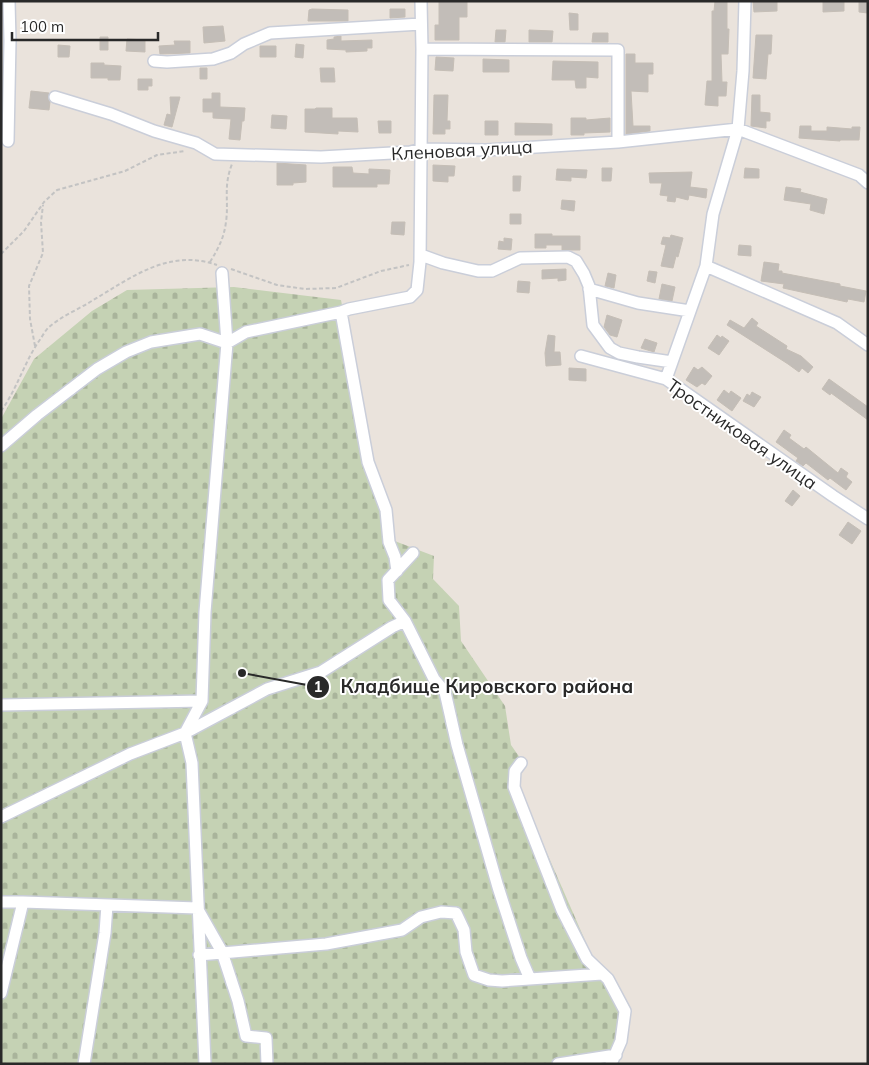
<svg xmlns="http://www.w3.org/2000/svg" width="869" height="1065" viewBox="0 0 869 1065" font-family="Mulish,sans-serif">
	<style>
		.cemetery { fill: url(#cemetery-stones) }
		.building { fill: #c2bdb8; stroke: #c5beb6 }
		.lines { fill: none; stroke-linecap: round; stroke-linejoin: round }
		.minor-casing { stroke: #caced9; stroke-width: 14 }
		.path { stroke: #c3c3c3; stroke-width: 2; stroke-dasharray: 4 2.5; stroke-linecap: butt }
		.minor { stroke: #fff; stroke-width: 11 }
		.labels { text-anchor: middle; dominant-baseline: central; stroke-width: 4; stroke-linejoin: round; paint-order: stroke }
		.street-label { font-size: 18px; fill: #292929; stroke: #fff }
		.leader { fill: none; stroke: #292929; stroke-width: 2 }
		.callout-dot { fill: #292929; stroke: #fff; stroke-width: 2 }
		.mark-label { font-size: 15px; text-anchor: middle; font-weight: bold; fill: #fff }
		.callout-label { font-size: 19px; text-anchor: middle; font-weight: bold; fill: #292929; stroke: #fff; stroke-width: 4; stroke-linejoin: round; paint-order: stroke }
	</style>
	<defs>
		<pattern id="cemetery-stones" width="16" height="16" patternUnits="userSpaceOnUse" patternTransform="scale(1.25)"><rect width="16" height="16" fill="#c5d2b4"/><path d="M2 7V4a2 2 0 0 1 4 0v3zM10 15v-3a2 2 0 0 1 4 0v3z" fill="#a9b49b"/></pattern>
	</defs>
	<rect width="100%" height="100%" fill="#eae3dc"/>
	<path class="cemetery" d="M234,287l107,13 32,164 19,76 42,16 -1,23 26,27 2,35 44,65 6,39 14,20 -5,7 -1,17 72,165 16,18 24,40 -15,52h-615v-645l33,-60 58,-48 35,-21z"/>
	<path class="building" d="M439,1h28v16h-8v23h-24v-15h4z
		M715,1h12v28h2l-1,25h-7l1,28h5l-1,14h-8v10l-13,-1 2,-24h5v-70h2z
		M753,1h24v10l-23,1z
		M823,1h21v10l-21,1z
		M859,1h9v12l-9,-1z
		M312,9l36,1v11h-40l1,-11z
		M390,9h15v8l-15,1z
		M569,13l9,1v16h-8z
		M223,26l2,15 -21,2 -1,-16z
		M496,30h10l-1,12h-10z
		M529,30l24,1 -1,11h-23z
		M593,33h15v9h-16z
		M756,35h16l-1,19h-3l-2,25 -13,-1z
		M341,36v5l31,-1v8h-5v3l-21,1v-2l-19,-1v-9l7,-1v-2z
		M100,37h8v13h-8z
		M127,39l18,1v12l-19,-1z
		M174,41h16v12l-30,1 -1,-8 16,-1z
		M296,44l8,1 -1,13 -8,-1z
		M58,45l12,1 -1,11h-11z
		M260,46h16v11h-16z
		M626,54h9v9h18v11h-5v18l-17,-1 2,35h17v5l-24,3z
		M436,57l18,1 -1,13 -18,-1z
		M483,59l26,1v12h-26z
		M553,61l45,1v16l-12,-1v11h-10l-1,-8h-23z
		M91,63h13v2l17,1 -1,14h-12v-2h-17z
		M200,68h7v11h-7z
		M320,68h14l1,14h-14z
		M138,79h14v7h-4v4h-10z
		M31,91l18,2 -1,5 2,4 -1,8 -20,-2z
		M212,93h8v14l25,1 -1,13h-2l-2,19 -11,-1 2,-20 -18,-1v-6h-10v-13h9z
		M434,95h14l-1,26h3v8h-5v5h-12z
		M752,95h8v17l10,1v8h-4v7l-15,-2z
		M170,97h10l-8,30 -8,-2 3,-11 4,1z
		M316,108h16v10h25l1,14 -20,-1v3l-33,-2v-23h10z
		M272,115l15,1 -1,13 -15,-1z
		M571,118h15v2l24,-2v14l-26,1v2h-13z
		M378,121h13v12h-12z
		M485,121h13v14h-13z
		M515,123l37,1v11h-37z
		M800,126h11v5h16v-4l25,2v-2h8l-1,13h-19v1l-41,-3z
		M277,163l29,2v17l-13,1v2h-16z
		M433,165l22,1 -1,10h-6v6l-15,-1z
		M333,167h19l1,6 16,1v-5l21,1 -1,14h-12v3h-44z
		M602,168h10l-1,13h-9z
		M745,168l14,1v9h-15z
		M557,169l30,1 -1,8 -15,-1v4l-15,-1z
		M692,172l-2,15 17,2 -1,9 -17,-3 -1,5 -12,-3 -1,5 -8,-1 1,-5 -8,-1 2,-12h-12l-1,-10z
		M513,176h8l-1,15h-7z
		M786,187l15,2 -1,3 27,7 -3,15 -14,-4 1,-6 -27,-4z
		M562,200l13,1 -1,10 -13,-2z
		M510,214h11v10h-11z
		M392,222h13l-1,13 -13,-1z
		M535,234h17v2h28v14h-18v-5h-16v3h-11z
		M671,235l12,3 -5,19 -2,-1 -3,12 -12,-2 5,-21 -5,-1 2,-7 7,1z
		M504,238l8,1 -1,11 -13,-1 1,-8 5,1z
		M739,245l12,1v10l-13,-1z
		M764,262l15,2 -1,7h4v2l47,9 11,2v2l26,5 -2,11 -16,-3 -1,3 -64,-14 1,-4 -23,-3z
		M566,269v11l-8,1v-3l-16,1v-9z
		M649,271l8,1 -2,11 -8,-2z
		M608,273l8,2 -2,13 -9,-2z
		M518,281l12,1 -1,11 -12,-1z
		M662,284l13,3 -3,14 -13,-2z
		M607,315l15,5 -5,17 -7,-2 -6,-8z
		M752,318l6,5 -2,3 31,20 -1,3 15,7 12,11 -5,6 -6,-5 -3,4 -11,-8 -61,-39 3,-5 14,8z
		M548,335l7,1 -1,16h6l1,13 -15,1 -1,-13z
		M717,335l4,3 1,-2 7,5 -10,14 -11,-7z
		M645,339l12,4 -3,9 -13,-4z
		M694,367l4,3 4,-3 10,9 -7,9 -3,-2 -5,4 -11,-7z
		M569,368l17,1v12l-17,-1z
		M829,379l39,28v13l-37,-27 -1,2 -8,-6z
		M724,390l5,4 2,-3 10,7 -9,13 -15,-11z
		M752,392l9,5 -7,10 -11,-6 4,-7 3,2z
		M784,430l7,5 -2,3 15,11 2,-2 32,26 3,-5 7,5 -2,4 6,5 -6,8 -16,-12 -2,2 -22,-17 -3,3 -7,-5 2,-3 -22,-16z
		M793,490l7,6 -8,10 -7,-5z
		M848,522l13,9 -9,13 -13,-9z"/>
	<g class="lines">
		<defs>
			<path id="minor" d="M422,49l196,1v92
				M154,61l13,1 46,-3 18,-6 13,-9 26,-11 151,-9
				M55,97l56,17 43,17 42,12 19,11 106,3 89,-5 12,-3 64,1 132,-8 120,-13 121,46 9,8
				M8,141l2,-100 -1,-40
				M421,255l22,8 35,8h14l28,-13 48,-1 8,4 8,13 5,12 4,39 17,23 9,5 19,4 34,5
				M706,266l131,57 31,22
				M589,289l49,14 52,8
				M341,312l27,150 18,48 3,32 6,15 2,14
				M581,356l85,23 167,117 35,23
				M666,379l40,-113 7,-52 25,-85 5,-58 2,-70
				M1,446l36,-31 60,-46 29,-17 25,-10 49,-8 27,9 19,-11 95,-20 8,-3 61,-12 7,-7 3,-28 2,-213 -1,-48
				M405,621l29,58 11,13 12,53 41,142 23,71 9,21
				M1,705l201,-4
				M521,763l-6,8 -1,16 48,123 25,49 21,20 17,32 -4,30 -10,23
				M1,817l129,-63 55,-21 82,-44 54,-17 71,-45 13,-6 -16,-21 -1,-20 25,-27
				M1,902h22
				M199,955l127,-11 76,-14 19,-13 20,-5 15,1 8,17 2,22 8,23 15,5 13,1 100,-7
				M1,993l22,-91 174,6 25,44 16,49 8,35 20,2 1,26
				M84,1064l21,-131 2,-28
				M205,1064l-13,-301 -7,-30 17,-32 3,-89 22,-269 -5,-70
				M558,1064l58,-9"/>
		</defs>
		<use href="#minor" class="minor-casing"/>
		<path class="path" d="M1,254l23,-23 20,-29 13,-12 68,-19 32,-16 28,-4
			M210,262c8,-13 14,-24 16,-40 3,-22 -3,-35 6,-58
			M231,269l46,16 28,4 31,-1 45,-17 28,-6
			M35,346l-5,-27 -1,-33 14,-33 -2,-31 2,-17
			M1,411c16,-22 23,-48 38,-70 3,-4 6,-10 9,-13 12,-11 29,-18 42,-26 41,-24 78,-54 127,-37"/>
		<use href="#minor" class="minor"/>
	</g>
	<g class="labels">
		<g class="street-label">
			<text transform="translate(462 150) rotate(-3)">Кленовая улица</text>
			<text transform="translate(742 434) rotate(35)">Тростниковая улица</text>
		</g>
	</g>
	<path class="leader" d="M242 673L318 687"/>
	<g class="callout-dot">
		<circle cx="242" cy="673" r="5"/>
		<circle cx="318" cy="687" r="12"/>
	</g>
	<g class="mark-label">
		<text x="318" y="692">1</text>
	</g>
	<g class="callout-label">
		<text x="487" y="693">Кладбище Кировского района</text>
	</g>
	<rect width="869" height="1065" fill="none" stroke="#292929" stroke-width="5"/>
	<path d="M12 32v8h146v-8" fill="none" stroke="#292929" stroke-width="2.5"/>
	<text x="20" y="32" font-size="15" fill="#292929" stroke="#ffffff" stroke-width="4" paint-order="stroke">100 m</text>
</svg>
